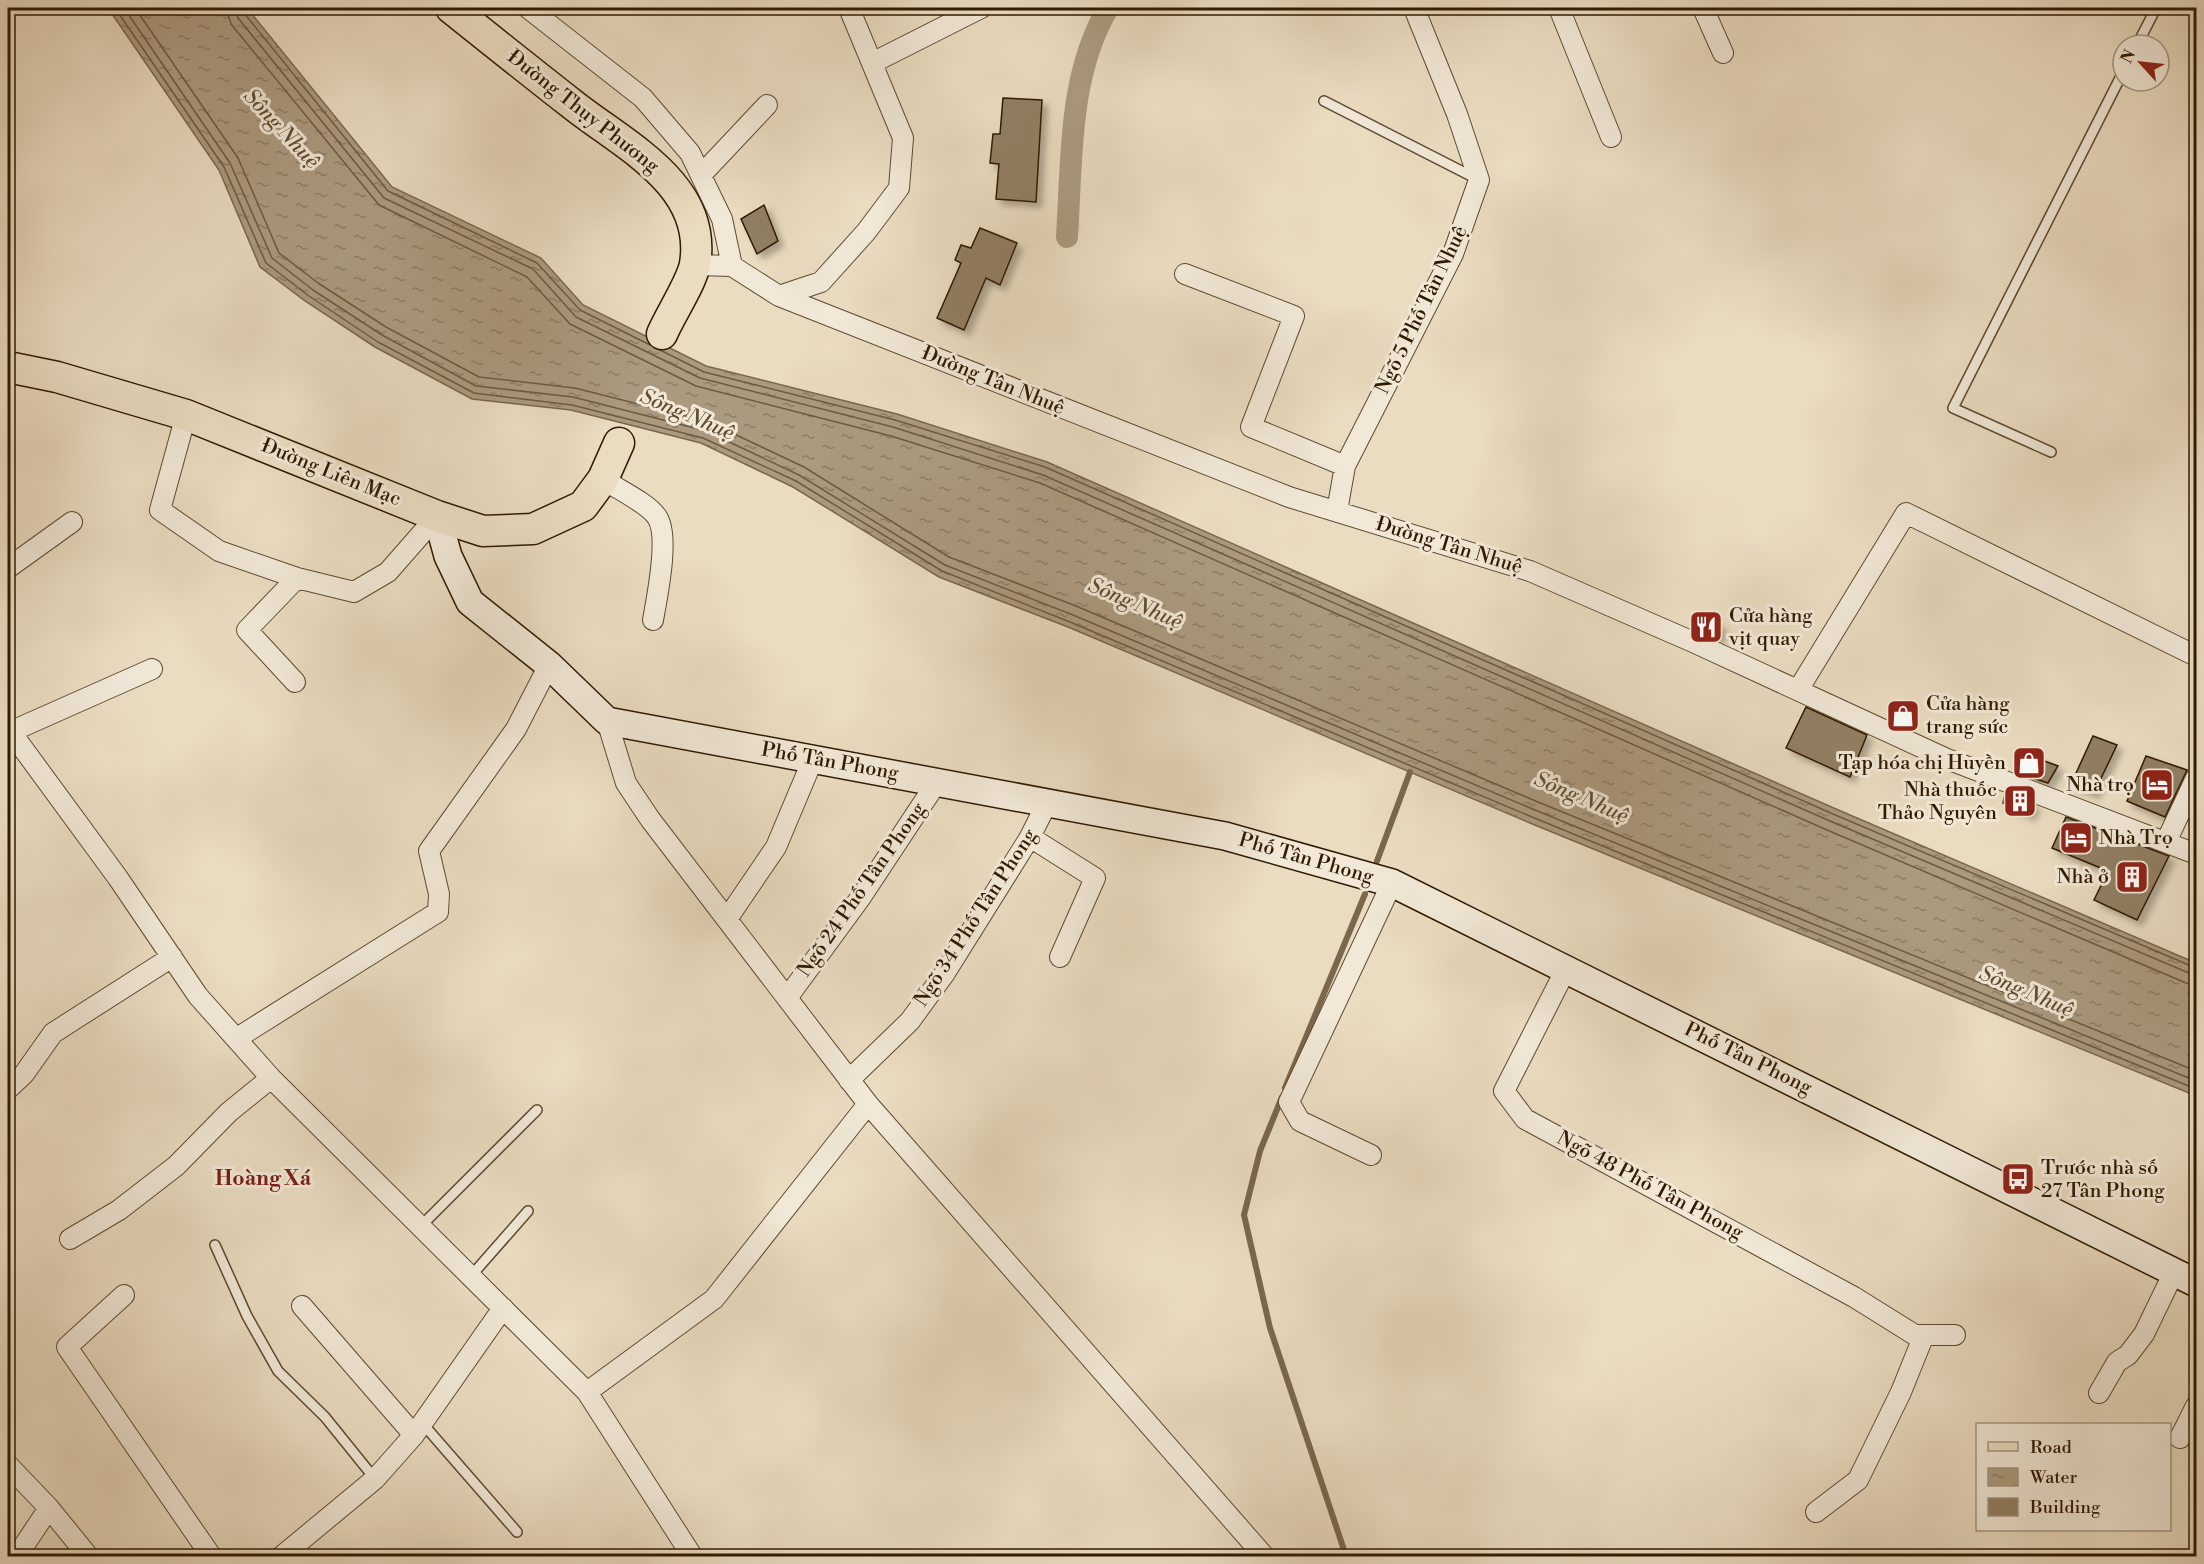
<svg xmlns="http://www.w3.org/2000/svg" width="2204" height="1564" viewBox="0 0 2204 1564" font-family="'Libre Bodoni',serif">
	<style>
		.water { fill: url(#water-ripples); stroke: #7a674c; stroke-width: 1.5 }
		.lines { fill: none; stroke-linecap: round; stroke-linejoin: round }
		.shore { stroke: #6e5a40; stroke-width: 1.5 }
		.stream { stroke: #7a674c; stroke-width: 6 }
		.canal { stroke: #ab9a7f; stroke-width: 22 }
		.building { fill: #917f64; stroke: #301a00; stroke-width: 1.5; filter: url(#shadow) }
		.lane-casing { stroke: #5e4a30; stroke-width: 12 }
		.street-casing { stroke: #5e4a30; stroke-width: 22 }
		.secondary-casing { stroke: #301a00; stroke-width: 30 }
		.primary-casing { stroke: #301a00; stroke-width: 33 }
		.lane { stroke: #f1e8d7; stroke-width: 9 }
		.street { stroke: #f1e8d7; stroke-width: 20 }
		.secondary { stroke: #f1e8d7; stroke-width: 27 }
		.primary { stroke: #eadcc1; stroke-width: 30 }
		.labels { text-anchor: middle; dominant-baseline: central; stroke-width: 6; stroke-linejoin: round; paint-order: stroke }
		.street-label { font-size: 20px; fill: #301a00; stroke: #f1e8d7 }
		.poi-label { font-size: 20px; fill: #301a00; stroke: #f1e8d7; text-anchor: start }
		.water-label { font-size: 21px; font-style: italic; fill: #614d33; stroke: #f1e8d7 }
		.neighbourhood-label { font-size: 21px; font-weight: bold; fill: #7a1f14; stroke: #f1e8d7 }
	</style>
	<defs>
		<pattern id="water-ripples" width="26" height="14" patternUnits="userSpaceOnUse" patternTransform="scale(1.5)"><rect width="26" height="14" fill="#ab9a7f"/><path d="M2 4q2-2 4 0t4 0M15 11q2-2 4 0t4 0" fill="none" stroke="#8c7d66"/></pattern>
		<filter id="shadow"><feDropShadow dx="5.5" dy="5.5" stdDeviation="3" flood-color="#0004"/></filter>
	</defs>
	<rect width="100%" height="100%" fill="#eadcc1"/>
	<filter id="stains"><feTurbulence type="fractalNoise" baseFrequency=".00333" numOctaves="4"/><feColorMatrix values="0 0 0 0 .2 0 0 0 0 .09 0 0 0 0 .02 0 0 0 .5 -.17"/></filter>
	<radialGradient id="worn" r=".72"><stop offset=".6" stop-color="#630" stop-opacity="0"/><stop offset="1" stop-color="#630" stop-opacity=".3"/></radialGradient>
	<path class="water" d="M108,8h139l145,179 149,71 42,47 123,61 191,48 150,48 789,347 360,154v133l-666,-273 -462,-196 -129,-50 -146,-90 -92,-44 -130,-33 -99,-11 -97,-52 -70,-46 -45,-34 -41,-97z"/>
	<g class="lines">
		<path class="shore" d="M115,8l109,159 42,96 43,33 69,46 96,51 98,12 131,33 93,43 146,90 128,51 462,195 664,272
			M124,8l106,155 42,95 41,32 69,45 94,51 97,11 133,34 93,44 146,90 128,50 462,195 661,271
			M135,8l103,150 41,95 39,30 68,44 93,50 96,11 134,34 95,45 145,90 127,49 462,196 658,269
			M226,8l5,16 148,181 148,72 43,47 126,62 195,50 149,47 787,347 359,153 10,2
			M235,8l3,10 146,180 149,71 43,48 124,61 193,49 150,48 787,346 366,155
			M243,8l1,5 144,178 149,72 43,47 70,35
			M660,350l44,22 191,48 150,47 788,347 363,154"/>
		<path class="stream" d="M1377,861l33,-89
			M1285,1088l80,-194
			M1282,1097l-22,54 -16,64 26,113 76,228"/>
		<path class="canal" d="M1067,237c5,-77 1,-161 41,-229"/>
	</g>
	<path class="building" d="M1003,98l39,2 -6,102 -40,-3 3,-35 -9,-1 3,-29h7z
		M764,205l14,36 -21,13 -16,-35z
		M980,228l37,15 -17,42 -14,-7 -22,52 -27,-12 24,-55 -6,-3 6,-15 10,3z
		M1698,614l23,11 -4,15 -26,-12z
		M1806,707l61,28 -17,42 -64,-29z
		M2093,736l24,9 -23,48 -23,-9z
		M2023,753l35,13 -10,17 -34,-11z
		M2146,756l41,14 -22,47 -38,-16z
		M2005,794l29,11 -4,10 -27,-12z
		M2066,817l103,39 -32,64 -43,-20 14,-29 -56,-23z"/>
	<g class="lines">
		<defs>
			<path id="lane" d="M543,19l9,-11
				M2137,45l19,-37
				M1324,101l153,78
				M2051,452l-98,-44 170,-336
				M420,1227l117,-117
				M215,1245l32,71 31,55 47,46 50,62
				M471,1276l57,-65
				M423,1424l94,108"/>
			<path id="street" d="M528,8l115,90 47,55 32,66 10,47
				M1559,8l52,129
				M1703,8l20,45
				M872,63l109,-55
				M702,174l65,-69
				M695,265l37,1 47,30 510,201 241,74 163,71 254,117 249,95
				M1185,274l109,42 -43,111 94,39
				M779,296l42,-14 45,-50 33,-44 4,-50 -54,-130
				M186,415l-26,95 59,41 78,27 57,14 34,-20 49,-56
				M603,479c14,10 45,24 54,38 13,19 0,80 -4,103
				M1337,511l8,-45 108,-212 26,-74 -22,-66 -43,-106
				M8,568l64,-46
				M295,682l-48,-52 50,-52
				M1798,690l108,-177 290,143
				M607,721l19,62 24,36 218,285 396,452
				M8,728l110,150 80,118 73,82 316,314 105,164
				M10,732l142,-63
				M1030,837l65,41 -35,79
				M2166,842l30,-64
				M727,919l49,-72 37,-88
				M1566,969l-62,122 21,28 329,178 61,38h40
				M787,998l74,-101 76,-115
				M237,1038l201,-126 1,-18 -10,-43 87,-122 33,-64
				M849,1080l61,-59 35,-48 85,-136 17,-34
				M8,1089l16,-15 29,-41 119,-76
				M1371,1155l-71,-34 -11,-19 103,-219
				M70,1239l49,-29 57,-44 53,-54 42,-34
				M124,1295l-57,52 144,209
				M302,1306l112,129
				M587,1392l127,-93 154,-195
				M2099,1393l18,-31 11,-7 16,-21 30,-62
				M2180,1438l16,-32
				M8,1465l41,43 -32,48
				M49,1508l39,48
				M1816,1512l42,-32 43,-88 23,-57
				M282,1556l93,-77 39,-44 89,-127"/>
			<path id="secondary" d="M437,516l11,40 22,46 79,63 58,56 618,115 167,47 804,400"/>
			<path id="primary" d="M451,8c40,32 80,64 121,96 51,41 136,80 123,160 -3,18 -25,51 -33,70
				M8,367l49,10 129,38 251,101 46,15 50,-2 50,-23 20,-27 16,-36"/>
		</defs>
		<use href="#lane" class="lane-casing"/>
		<use href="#street" class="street-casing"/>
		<use href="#secondary" class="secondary-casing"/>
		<use href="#primary" class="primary-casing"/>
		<use href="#lane" class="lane"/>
		<use href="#street" class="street"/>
		<use href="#secondary" class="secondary"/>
		<use href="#primary" class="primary"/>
	</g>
	<defs>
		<symbol id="restaurant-square" viewBox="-11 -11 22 22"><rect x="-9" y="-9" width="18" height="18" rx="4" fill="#8f2418" stroke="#f1e8d7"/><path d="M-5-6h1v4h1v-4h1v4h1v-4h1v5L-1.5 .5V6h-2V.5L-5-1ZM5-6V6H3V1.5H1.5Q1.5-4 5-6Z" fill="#fff"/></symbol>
		<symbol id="shop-square" viewBox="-11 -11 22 22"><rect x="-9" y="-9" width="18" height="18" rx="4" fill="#8f2418" stroke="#f1e8d7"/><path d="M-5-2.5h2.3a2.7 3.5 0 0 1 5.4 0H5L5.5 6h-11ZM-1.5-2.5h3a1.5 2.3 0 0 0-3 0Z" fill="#fff"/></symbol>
		<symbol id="hotel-square" viewBox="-11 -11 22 22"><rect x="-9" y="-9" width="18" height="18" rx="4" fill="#8f2418" stroke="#f1e8d7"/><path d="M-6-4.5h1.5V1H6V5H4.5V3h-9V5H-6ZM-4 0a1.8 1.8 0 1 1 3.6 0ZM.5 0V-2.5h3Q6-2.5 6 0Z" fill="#fff"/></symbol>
		<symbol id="building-square" viewBox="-11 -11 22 22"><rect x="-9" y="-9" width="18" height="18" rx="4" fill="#8f2418" stroke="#f1e8d7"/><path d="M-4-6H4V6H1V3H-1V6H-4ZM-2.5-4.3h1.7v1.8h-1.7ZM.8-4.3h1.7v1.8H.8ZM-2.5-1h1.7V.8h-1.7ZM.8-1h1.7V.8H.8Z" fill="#fff"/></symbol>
		<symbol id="bus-square" viewBox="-11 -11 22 22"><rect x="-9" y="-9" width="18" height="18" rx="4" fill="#8f2418" stroke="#f1e8d7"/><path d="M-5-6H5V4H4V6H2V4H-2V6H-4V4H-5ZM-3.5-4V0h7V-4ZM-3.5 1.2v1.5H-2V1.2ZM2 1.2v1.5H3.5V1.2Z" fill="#fff"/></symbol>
	</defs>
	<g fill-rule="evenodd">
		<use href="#restaurant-square" x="1687" y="608" width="38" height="38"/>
		<use href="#shop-square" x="1884" y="697" width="38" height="38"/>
		<use href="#shop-square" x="2010" y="744" width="38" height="38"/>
		<use href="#hotel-square" x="2138" y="766" width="38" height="38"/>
		<use href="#building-square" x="2001" y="782" width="38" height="38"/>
		<use href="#hotel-square" x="2057" y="819" width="38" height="38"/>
		<use href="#building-square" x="2113" y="858" width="38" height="38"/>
		<use href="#bus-square" x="1999" y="1160" width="38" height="38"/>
	</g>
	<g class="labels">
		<g class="street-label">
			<text transform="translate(583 112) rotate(38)">Đường Thụy Phương</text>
			<text transform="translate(1422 310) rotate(-64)">Ngõ 5 Phố Tân Nhuệ</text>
			<text transform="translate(993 381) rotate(22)">Đường Tân Nhuệ</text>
			<text transform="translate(331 473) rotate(22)">Đường Liên Mạc</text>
			<text transform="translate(1449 546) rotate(17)">Đường Tân Nhuệ</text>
			<text transform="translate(830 762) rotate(10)">Phố Tân Phong</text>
			<text transform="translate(1306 859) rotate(16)">Phố Tân Phong</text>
			<text transform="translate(862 890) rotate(-55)">Ngõ 24 Phố Tân Phong</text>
			<text transform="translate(976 918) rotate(-57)">Ngõ 34 Phố Tân Phong</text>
			<text transform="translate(1748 1059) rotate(26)">Phố Tân Phong</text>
			<text transform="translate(1650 1186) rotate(28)">Ngõ 48 Phố Tân Phong</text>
		</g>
		<g class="poi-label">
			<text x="1729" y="616">Cửa hàng<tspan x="1729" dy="23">vịt quay</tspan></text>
			<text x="1926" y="704">Cửa hàng<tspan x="1926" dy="23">trang sức</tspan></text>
			<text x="2006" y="763" text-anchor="end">Tạp hóa chị Huyền</text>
			<text x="2134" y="785" text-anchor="end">Nhà trọ</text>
			<text x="1997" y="790" text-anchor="end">Nhà thuốc<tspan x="1997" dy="23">Thảo Nguyên</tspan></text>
			<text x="2099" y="838">Nhà Trọ</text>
			<text x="2109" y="877" text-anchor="end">Nhà ở</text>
			<text x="2041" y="1168">Trước nhà số<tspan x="2041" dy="23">27 Tân Phong</tspan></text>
		</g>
		<g class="water-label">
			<text transform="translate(281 129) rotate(47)">Sông Nhuệ</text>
			<text transform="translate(687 415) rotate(23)">Sông Nhuệ</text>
			<text transform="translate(1135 604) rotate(23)">Sông Nhuệ</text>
			<text transform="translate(1581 798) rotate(23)">Sông Nhuệ</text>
			<text transform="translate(2026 992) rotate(23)">Sông Nhuệ</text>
		</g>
		<g class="neighbourhood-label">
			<text x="263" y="1179">Hoàng Xá</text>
		</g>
	</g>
	<rect width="2204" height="1564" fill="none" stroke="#eadcc1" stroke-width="30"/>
	<rect x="9" y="9" width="2186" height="1546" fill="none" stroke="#301a00" stroke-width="3"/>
	<rect x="15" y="15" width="2174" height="1534" fill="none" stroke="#301a00" stroke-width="1.5"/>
	<rect x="1976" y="1423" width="195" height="108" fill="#f1e8d7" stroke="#a49681" stroke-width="1.5"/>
	<rect x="1988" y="1442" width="30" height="9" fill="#eadcc1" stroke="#a49681" stroke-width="1.5"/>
	<text x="2030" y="1453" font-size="18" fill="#301a00">Road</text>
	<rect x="1988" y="1468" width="30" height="18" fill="url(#water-ripples)" stroke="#a49681" stroke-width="1.5"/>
	<text x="2030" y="1483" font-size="18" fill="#301a00">Water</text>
	<rect x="1988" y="1498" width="30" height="18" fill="#917f64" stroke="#a49681" stroke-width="1.5"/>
	<text x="2030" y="1513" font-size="18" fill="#301a00">Building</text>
	<g transform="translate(2141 63) rotate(297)"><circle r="28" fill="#f1e8d7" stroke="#a49681" stroke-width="1.5"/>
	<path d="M0-4.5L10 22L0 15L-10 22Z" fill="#8f2418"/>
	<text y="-9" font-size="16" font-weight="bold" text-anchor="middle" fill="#301a00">N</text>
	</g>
	<rect width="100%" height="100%" filter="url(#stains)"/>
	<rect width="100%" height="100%" fill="url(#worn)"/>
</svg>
